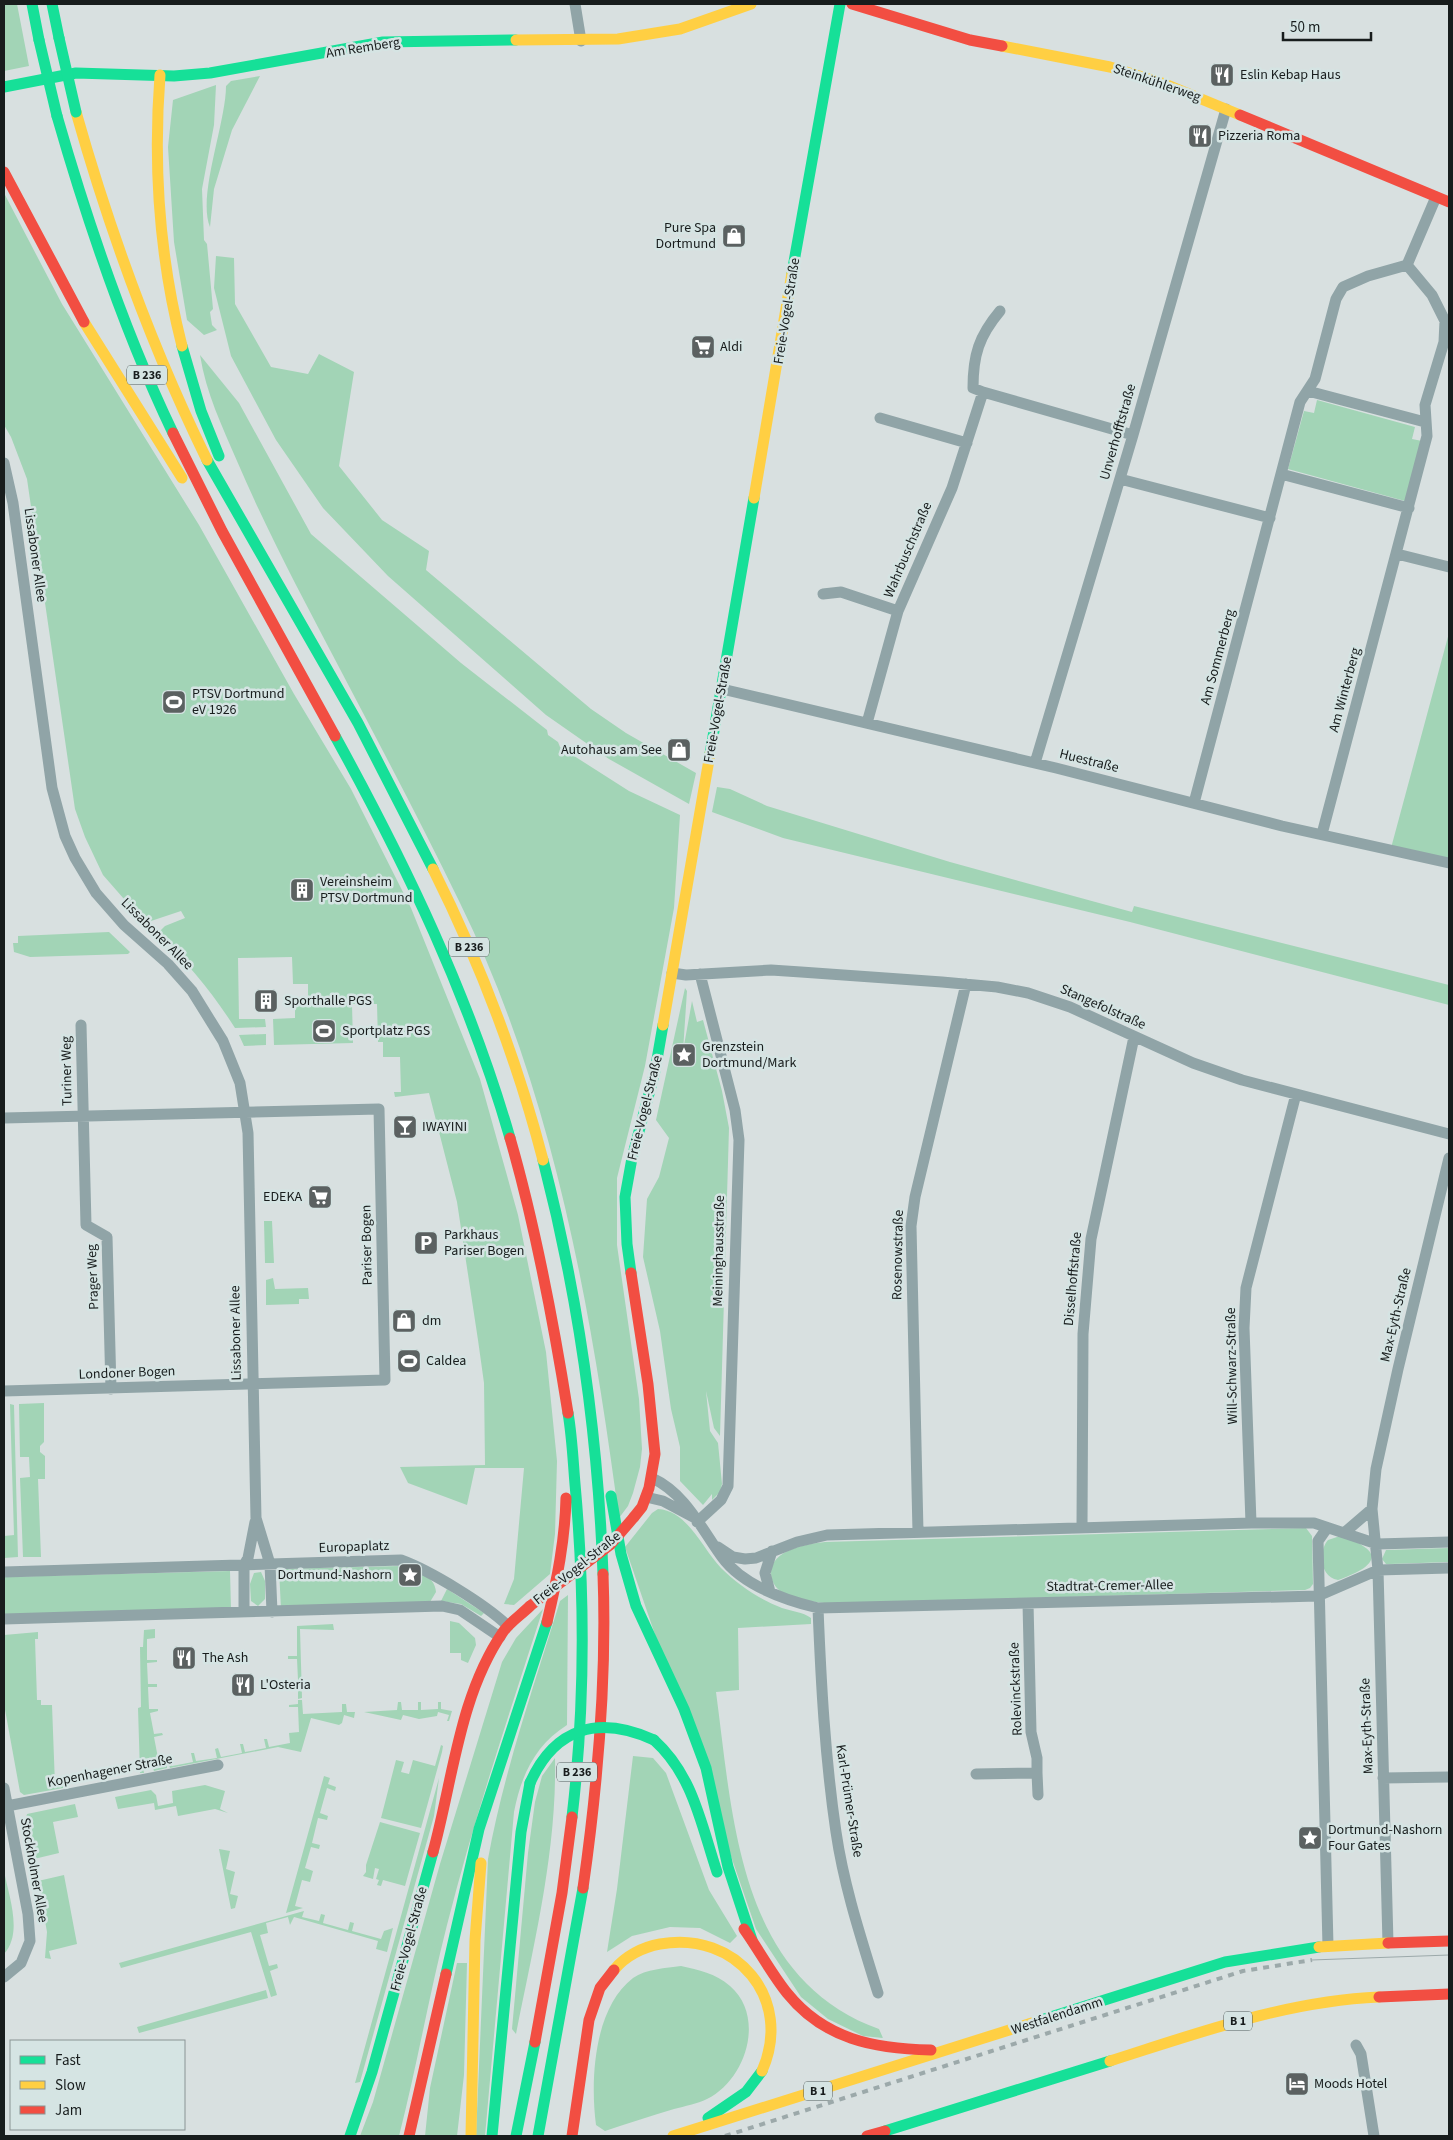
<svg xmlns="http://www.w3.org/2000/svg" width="1453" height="2140" viewBox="0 0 1453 2140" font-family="'Source Sans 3',sans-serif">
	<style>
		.green { fill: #a2d4b6 }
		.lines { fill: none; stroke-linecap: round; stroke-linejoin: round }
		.street { stroke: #90a4a7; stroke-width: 11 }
		.fast { stroke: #16e098; stroke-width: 11 }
		.slow { stroke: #ffcf43; stroke-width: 11 }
		.jam { stroke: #f24e42; stroke-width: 11 }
		.tram { stroke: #9ca9aa; stroke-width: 1 }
		.rail { stroke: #9ca9aa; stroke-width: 4; stroke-dasharray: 6 6; stroke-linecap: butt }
		.fast-bridge { stroke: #16e098; stroke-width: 11 }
		.jam-bridge { stroke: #f24e42; stroke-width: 11 }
		.labels { text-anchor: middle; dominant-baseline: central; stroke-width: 5; stroke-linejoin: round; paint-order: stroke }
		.shield { fill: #d5e4e3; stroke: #515958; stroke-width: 1 }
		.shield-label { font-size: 12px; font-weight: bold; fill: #181d1d }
		.street-label { font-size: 14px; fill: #181d1d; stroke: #d5e4e3 }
		.poi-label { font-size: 14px; fill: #181d1d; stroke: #d5e4e3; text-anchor: start }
	</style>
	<rect width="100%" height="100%" fill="#d8e0e0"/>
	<path class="green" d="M4,4h13l12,62 -25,5z
		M260,76l-28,54 -18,59 -4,38c-13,-31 16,-104 16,-141l5,-5z
		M216,85l-2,40 -12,64 2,51 3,4 6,65 -3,3 2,13 5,5 -13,5 -17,-15 -13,-78 -6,-95 5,-47z
		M4,193l58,111 137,221 95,169 57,95 60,119 69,171 38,136 28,137 11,109 -2,73 -5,40 -36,31 -10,-1 10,-25 10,-111h-49l-8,37 -59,-22 -8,-16 85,-2 -1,-82 -6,-43 -21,-138 -28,-109 -34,4 -1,-5h7l-1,-35h-17v-15h-5l-1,-38h-25l1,39 -79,2 -1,-26 22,-1v-12l13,-1v-21h-15l-1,-27 -54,1 1,61h26l1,8 -31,1c-23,-36 -47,-65 -78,-94l8,-8 20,-8 -4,-7 -36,12 -42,-48 -18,-38 -10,-28 -48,-330 -16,-42 -7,-12z
		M216,256l18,2 1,46 36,63 37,7 11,-20 35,18 -15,94 43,54 47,31 -3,19 165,139 35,24 70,40 -7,31 -80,-45 -63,-44 -158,-139 -65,-68 -47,-68 -45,-84 -17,-68z
		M200,355l39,48 72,131 150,129 86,67 1,5 10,7 2,5 69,44 51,24 -6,93 -29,158 -28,112v67l22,154 3,50 -2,18 -7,26 -5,13 -9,12c-28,-210 -65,-423 -159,-615 -52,-107 -109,-212 -164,-318 -21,-41 -41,-82 -59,-124 -15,-35 -31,-68 -37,-106z
		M1317,400l98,27 -3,12 10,2 -17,60 -117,-32 16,-58 10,2z
		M1449,633v229l-58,-14z
		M717,787l13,2 37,17 183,56 182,50 2,-6 315,79v20l-319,-83 -347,-84 -71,-26z
		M109,932l21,20 -2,2 -98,3 -16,-5 -1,-9h5v-7z
		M685,988l2,3 -4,60 9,-50 5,21 6,-2 19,71 7,37 -9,308 -6,-8 -8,-37 4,40 8,12 4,41 -2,8 -8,8v-6l-9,11 -23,-24v-34l-9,-38 -11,-78 -17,-74 4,-58 12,-22 10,-39 -13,-18z
		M266,1034v11l-22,1 -5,-11z
		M264,1221h8l2,42h-9z
		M273,1278l2,11 33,-1 1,11h-10v5l-33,1v-25z
		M44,1403v39l-4,4v6l5,4v23h-7l3,78h-18l-3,-79 10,-1 -1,-20h-9l-1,-53z
		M10,1404l4,1 4,152 -14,1v-22l10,-1z
		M658,1509c30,2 44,39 63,59 17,17 38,31 61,40 9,3 21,4 29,10v6l-73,4 1,62 -23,2c17,126 22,286 163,337l4,9 -20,-2 -35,-17 -27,-22 -45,-68 -131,-382 27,-34z
		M1306,1528l6,8 1,48 -3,4 -5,2 -473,14c-15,-2 -39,-4 -52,-13 -5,-4 -9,-11 -9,-17 -1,-24 35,-30 54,-32z
		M1340,1536c8,3 17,5 23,10 26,16 -14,30 -25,34 -18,-3 -20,-28 -10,-40z
		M1449,1548v14l-59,2h-4l-4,-5 4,-9z
		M400,1566c14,5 35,8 36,26l-6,10 -149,7 -2,-40z
		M230,1571l1,39 -227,6v-39z
		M261,1572l4,9v18l-7,7 -7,-5 -1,-17 4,-11z
		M447,1589l37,24 -3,3 -20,-12 -20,-3z
		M568,1595l-1,130c-32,20 -46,51 -53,87l-29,324h-9l12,-277c16,-88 46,-173 72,-258z
		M543,1609c-34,105 -69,210 -96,316 -18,70 -30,141 -48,211h-39l13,-34 67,-238 62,-202 14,-24z
		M450,1621l9,2 16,15 1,7 -8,18 -7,-3v-7h-11z
		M333,1624l1,6 -34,-1 2,69 -4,1v-17l-9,1 -1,-2 10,-1 -1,-21h-9v-3h9v-30z
		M155,1629v9l-8,1v21h10v2l-10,1 1,21h9v3h-9l1,22h9v2l-8,2 4,21 8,-1 1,2 -9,2 4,21 9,-1v11l-13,3 -2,-5 -9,2 1,5h-4l-2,-65 3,-1 -1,-60h3l1,-17z
		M38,1632v7h-3l2,61h4v5h11l3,80 8,-1v4l-39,7 -4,-3 -16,-88v-69z
		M298,1700h4l1,14 39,-2v-8h4l1,8h8l-1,6 -10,-3 -2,8 -3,2 -28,-7 -10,34 -23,-5 -108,21 -2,-6 3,-1 1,5 21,-4 -2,-9h3l2,8 21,-3 -2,-9 3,-1 3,9 21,-4 -2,-9h3l2,8 21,-4 -2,-9h3l2,8 21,-4 -1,-10 10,-1 -1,-25h-9v-2l9,-1z
		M398,1702h3l1,8h16v-8h3v8l17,-1v-7h3v7l11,2 -3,10h-2l2,-6 -11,-3 -1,4 -18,3 -16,-4 -2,5 -37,-8 33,-2z
		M441,1745l2,1 -1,6 -21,76 -40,-10 15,-58 8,2 -3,10 8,2 4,-14 22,6z
		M633,1756l20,2 13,15 43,117 28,46 -7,7 -30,-15 -30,-1 -38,9 -25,16 10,-63z
		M555,1758c2,93 -21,185 -39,276l-4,-5 16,-176 7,-51 7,-26z
		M324,1776l6,2 -2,6 8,3 -1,4 -8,-3 -7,25 8,3 -1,4 -9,-2 -6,25 8,2 -1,4 -8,-2 -6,21 8,3 -3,11 -8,-2 -7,26 8,2 -17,5z
		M439,1778l-5,38 -74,266 -5,1z
		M205,1785l20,6 -5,18 8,4 -13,-4 -37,7 -2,-10 -21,4 -1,-7 -36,6 -3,-12 36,-7 5,5 2,11 15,-3 -1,-12z
		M75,1804l3,13 -25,5 6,31 -25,6 -8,-40 1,-5z
		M380,1822l40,11 -15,53 -22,-6 -2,6 -4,-1 2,-5 -3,-1 3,-10 -4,-1 -2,11 -10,-3 3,-4v-7z
		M219,1849l11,2 -4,18 9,3 -5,22 8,2 -3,12 -4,1z
		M4,1871c5,26 19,62 0,83z
		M64,1875l13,69 -28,7 2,8 -6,-1 2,-26 -9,-51z
		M304,1911l-2,6 17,4 2,-7 4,1 -2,8 25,7 2,-8 4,1 -2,8 29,8 3,-8 9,-3 -6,24 -11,-3 2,-8 -84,-24 -4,8 -2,-8 -22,6 2,10 -8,2 9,31 8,-2 1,4 -8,3 7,24 -6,2 -20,-65 -130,36 -2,-5z
		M457,1963h10l-3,112 -7,61h-32l5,-48z
		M681,1966c18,4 34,7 49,20 36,31 16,94 -23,113 -10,5 -22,7 -33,10 -23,7 -46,14 -69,22l-9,-6c-6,-46 -2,-117 37,-147 13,-9 33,-10 48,-12z
		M266,1990l2,8 -129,35 -2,-6z"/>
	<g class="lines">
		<path class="street" d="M575,4l6,37
			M1308,391l117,31
			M983,392l150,43
			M880,418l87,25
			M4,463l9,40 39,285 13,48 10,22 21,35 28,32 44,39 24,27 31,50 17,42 8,50 8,385 14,46 2,48
			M1281,474l128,34
			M1120,479l150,39
			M1397,554l52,13
			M823,594l18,-2 57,19
			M722,689l334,79 226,58 167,37
			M867,723l31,-112 54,-123 31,-96 -10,-4c0,-33 6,-52 27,-77
			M1035,763l98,-328 93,-326
			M1194,803l106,-401 15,-23 21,-80 7,-12 25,-11 39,-11
			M1322,834l105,-398 -2,-31 19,-63 1,-21 -13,-26 -25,-30 29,-68
			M672,973l14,2 85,-5 30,2 141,10 55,5 31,6 42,14 123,56 49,17 207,54
			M81,1025l5,200 21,12 4,152
			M4,1118l375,-9 6,271 -381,11
			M652,1478c33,15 49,50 70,79 21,29 63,43 96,51l500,-12 60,-26 71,-2
			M646,1497l17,4 30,16
			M697,1522l24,-22 7,-14 11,-346 -4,-30 -35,-136
			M1251,1523l-7,-195 2,-40 50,-194
			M1082,1527l1,-193 8,-95 43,-202
			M1327,1528l-9,13 10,405
			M918,1532l-7,-306 4,-29 51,-213
			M1344,1533l28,-24
			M718,1547l15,10 12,2 11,-1 41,-16 30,-7 424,-12h63l63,21 72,-2
			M4,1572l397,-12c30,11 84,44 107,66
			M770,1592l-5,-19 7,-22
			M818,1608c3,75 7,149 18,224 8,55 26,109 42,161
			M244,1612v-47l4,-7 7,-36
			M4,1619l438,-13 18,4 40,27
			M1037,1773l1,22
			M976,1774l61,-1v-15l-6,-26 -3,-129
			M1383,1778l66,-1
			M4,1788l24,126 2,27 -9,22 -17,14
			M7,1806l211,-41
			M1388,1943l-10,-373 -6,-61 4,-40 22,-100 51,-211
			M1356,2045l5,9 13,82"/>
		<path class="fast" d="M32,4l7,36
			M52,4l7,34
			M4,87l72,-14 98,3 36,-3 173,-31 133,-2
			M57,116c31,108 67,215 116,317
			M792,273l48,-269
			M182,346l19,65 18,45
			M207,460l151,263 75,146
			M335,736c71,129 134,260 175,402
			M710,754l44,-256
			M543,1160c35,135 55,274 60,414
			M631,1273l-4,-29 -2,-47 7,-39 23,-87 8,-46
			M568,1413c4,23 5,47 7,71 10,110 10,223 -3,333
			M611,1496l10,58 15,52 48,103 22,59 22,99 24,73
			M654,1740c39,35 47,84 63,132
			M446,1974l33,-145 68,-207
			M1038,2021l187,-59 94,-15
			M708,2118l38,-26 16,-21
			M885,2131l225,-70
			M350,2136l22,-64 61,-220
			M492,2136l29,-304 9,-49
			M516,2136l19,-94
			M538,2136l45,-248"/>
		<path class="slow" d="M516,40l102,-1 62,-10 71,-25
			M1002,46l108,21 55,17 75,31
			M160,75c-7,92 -1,181 22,271
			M76,112c34,120 76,236 131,348
			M84,322l98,156
			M754,498l38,-225
			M433,869c46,92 84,191 110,291
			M663,1025l47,-271
			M1319,1947l69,-4
			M614,1970c11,-14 29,-23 46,-26 76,-14 134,55 102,127
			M1110,2061c88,-28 176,-60 269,-64
			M471,2136l4,-196 6,-77
			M673,2136l365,-115"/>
		<path class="jam" d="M852,4l118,36 32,6
			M1240,115l209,87
			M4,172l80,150
			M173,433l49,98 113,205
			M510,1138c26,90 43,181 58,275
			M631,1273l17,111 7,70 -6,34 -7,19 -8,10
			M547,1622c10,-42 18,-82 19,-124
			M433,1852c20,-72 26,-156 70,-220 7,-10 18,-17 27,-26
			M583,1888c15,-105 24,-208 20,-314
			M744,1929c15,21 27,44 43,64 37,46 87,56 144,57
			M1388,1943l61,-2
			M1379,1997l70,-3
			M535,2042l27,-149 10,-76
			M409,2136l37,-162
			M572,2136l17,-116 11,-32 14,-18
			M867,2136l18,-5"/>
		<path class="tram" d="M1312,1960l137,-5"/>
		<path class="rail" d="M725,2136l518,-165 69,-11"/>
		<path class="fast-bridge" d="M59,38l17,74
			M39,40l18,76
			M530,1783c25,-56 69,-68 124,-43"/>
		<path class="jam-bridge" d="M530,1606l80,-61 24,-28"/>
	</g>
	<defs>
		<symbol id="restaurant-square" viewBox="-11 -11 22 22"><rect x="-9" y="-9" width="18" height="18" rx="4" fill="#5b6161" stroke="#d5e4e3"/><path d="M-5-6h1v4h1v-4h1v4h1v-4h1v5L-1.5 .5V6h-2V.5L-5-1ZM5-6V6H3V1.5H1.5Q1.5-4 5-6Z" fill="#fff"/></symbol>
		<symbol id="shop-square" viewBox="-11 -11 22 22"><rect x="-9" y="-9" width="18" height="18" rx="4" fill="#5b6161" stroke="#d5e4e3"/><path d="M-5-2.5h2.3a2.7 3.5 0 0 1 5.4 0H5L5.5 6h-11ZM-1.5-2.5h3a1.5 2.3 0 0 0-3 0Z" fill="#fff"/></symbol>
		<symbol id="supermarket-square" viewBox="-11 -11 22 22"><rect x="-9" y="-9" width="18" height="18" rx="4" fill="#5b6161" stroke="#d5e4e3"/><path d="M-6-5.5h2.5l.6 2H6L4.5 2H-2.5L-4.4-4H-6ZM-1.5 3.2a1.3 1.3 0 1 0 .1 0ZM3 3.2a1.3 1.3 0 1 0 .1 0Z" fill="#fff"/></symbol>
		<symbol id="stadium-square" viewBox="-11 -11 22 22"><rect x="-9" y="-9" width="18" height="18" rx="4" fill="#5b6161" stroke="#d5e4e3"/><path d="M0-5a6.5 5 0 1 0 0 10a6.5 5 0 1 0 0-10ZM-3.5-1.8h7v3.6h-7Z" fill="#fff"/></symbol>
		<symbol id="building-square" viewBox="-11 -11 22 22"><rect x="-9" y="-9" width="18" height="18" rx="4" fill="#5b6161" stroke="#d5e4e3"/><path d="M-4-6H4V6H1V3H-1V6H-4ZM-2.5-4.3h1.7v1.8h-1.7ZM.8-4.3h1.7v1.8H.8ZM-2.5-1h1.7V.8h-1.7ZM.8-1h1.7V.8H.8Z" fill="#fff"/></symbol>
		<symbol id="sight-square" viewBox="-11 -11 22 22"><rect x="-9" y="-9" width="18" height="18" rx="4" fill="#5b6161" stroke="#d5e4e3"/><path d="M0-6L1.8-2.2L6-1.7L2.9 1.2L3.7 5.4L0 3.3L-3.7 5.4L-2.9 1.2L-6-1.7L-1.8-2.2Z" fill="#fff"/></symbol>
		<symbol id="bar-square" viewBox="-11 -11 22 22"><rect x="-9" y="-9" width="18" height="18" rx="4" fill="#5b6161" stroke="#d5e4e3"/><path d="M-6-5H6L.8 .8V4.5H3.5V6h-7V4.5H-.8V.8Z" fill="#fff"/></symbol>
		<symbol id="parking-square" viewBox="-11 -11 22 22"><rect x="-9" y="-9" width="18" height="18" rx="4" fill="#5b6161" stroke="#d5e4e3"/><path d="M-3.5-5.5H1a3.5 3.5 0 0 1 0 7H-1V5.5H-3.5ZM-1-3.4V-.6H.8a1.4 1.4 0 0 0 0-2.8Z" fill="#fff"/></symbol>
		<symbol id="hotel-square" viewBox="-11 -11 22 22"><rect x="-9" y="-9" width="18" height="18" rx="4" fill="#5b6161" stroke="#d5e4e3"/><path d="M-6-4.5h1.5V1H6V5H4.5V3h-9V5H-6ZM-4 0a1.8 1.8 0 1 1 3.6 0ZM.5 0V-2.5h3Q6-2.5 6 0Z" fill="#fff"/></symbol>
	</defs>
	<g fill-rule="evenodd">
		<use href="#restaurant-square" x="1208" y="61" width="28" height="28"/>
		<use href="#restaurant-square" x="1186" y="122" width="28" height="28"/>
		<use href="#shop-square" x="720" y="222" width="28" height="28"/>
		<use href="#supermarket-square" x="689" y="333" width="28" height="28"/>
		<use href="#stadium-square" x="160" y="688" width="28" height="28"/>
		<use href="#shop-square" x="665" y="736" width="28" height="28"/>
		<use href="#building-square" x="288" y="876" width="28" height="28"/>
		<use href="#building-square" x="252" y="987" width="28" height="28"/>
		<use href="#stadium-square" x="310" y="1017" width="28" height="28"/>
		<use href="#sight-square" x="670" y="1041" width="28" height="28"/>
		<use href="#bar-square" x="391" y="1113" width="28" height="28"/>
		<use href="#supermarket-square" x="306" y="1183" width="28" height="28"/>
		<use href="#parking-square" x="412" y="1229" width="28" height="28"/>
		<use href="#shop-square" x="390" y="1307" width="28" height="28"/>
		<use href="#stadium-square" x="395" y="1347" width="28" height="28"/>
		<use href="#sight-square" x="396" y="1561" width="28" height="28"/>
		<use href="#restaurant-square" x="170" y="1644" width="28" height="28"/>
		<use href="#restaurant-square" x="229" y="1671" width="28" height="28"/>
		<use href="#sight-square" x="1296" y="1824" width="28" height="28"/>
		<use href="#hotel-square" x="1283" y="2070" width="28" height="28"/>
	</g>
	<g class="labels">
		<g class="shield">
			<rect x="127" y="365.5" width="40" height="19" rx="4"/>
			<rect x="449" y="937.5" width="40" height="19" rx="4"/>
			<rect x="557" y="1762.5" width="40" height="19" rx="4"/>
			<rect x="1224" y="2011.5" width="28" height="19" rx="4"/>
			<rect x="804" y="2081.5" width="28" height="19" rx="4"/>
		</g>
		<g class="shield-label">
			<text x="147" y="375">B 236</text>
			<text x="469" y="947">B 236</text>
			<text x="577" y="1772">B 236</text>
			<text x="1238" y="2021">B 1</text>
			<text x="818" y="2091">B 1</text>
		</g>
		<g class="street-label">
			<text transform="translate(363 48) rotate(-9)">Am Remberg</text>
			<text transform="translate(1157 83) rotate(19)">Steinkühlerweg</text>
			<text transform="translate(787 311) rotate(-81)">Freie-Vogel-Straße</text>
			<text transform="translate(1118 432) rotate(-74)">Unverhofftstraße</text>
			<text transform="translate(908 550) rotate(-67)">Wahrbuschstraße</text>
			<text transform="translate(35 555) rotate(82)">Lissaboner Allee</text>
			<text transform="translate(1218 657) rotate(-75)">Am Sommerberg</text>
			<text transform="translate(1345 690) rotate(-75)">Am Winterberg</text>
			<text transform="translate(718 710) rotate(-80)">Freie-Vogel-Straße</text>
			<text transform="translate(1089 761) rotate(14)">Huestraße</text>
			<text transform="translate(157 934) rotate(45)">Lissaboner Allee</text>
			<text transform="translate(1103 1007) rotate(24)">Stangefolstraße</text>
			<text transform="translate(67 1071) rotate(-91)">Turiner Weg</text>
			<text transform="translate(645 1108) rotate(-76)">Freie-Vogel-Straße</text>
			<text transform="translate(367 1245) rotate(-91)">Pariser Bogen</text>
			<text transform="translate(719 1251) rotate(-89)">Meininghausstraße</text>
			<text transform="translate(898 1255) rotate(-89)">Rosenowstraße</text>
			<text transform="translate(93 1277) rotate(-92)">Prager Weg</text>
			<text transform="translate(1073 1279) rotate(-85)">Disselhoffstraße</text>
			<text transform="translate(1396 1315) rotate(-77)">Max-Eyth-Straße</text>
			<text transform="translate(236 1333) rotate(-91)">Lissaboner Allee</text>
			<text transform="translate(1232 1366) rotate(-91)">Will-Schwarz-Straße</text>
			<text transform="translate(127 1373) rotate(-2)">Londoner Bogen</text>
			<text transform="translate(354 1547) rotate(-2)">Europaplatz</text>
			<text transform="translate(577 1568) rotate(-39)">Freie-Vogel-Straße</text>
			<text transform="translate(1110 1586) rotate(-1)">Stadtrat-Cremer-Allee</text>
			<text transform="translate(1016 1689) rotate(-92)">Rolevinckstraße</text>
			<text transform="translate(1367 1726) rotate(-92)">Max-Eyth-Straße</text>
			<text transform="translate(110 1771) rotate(-11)">Kopenhagener Straße</text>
			<text transform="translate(849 1801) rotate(81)">Karl-Prümer-Straße</text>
			<text transform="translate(34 1870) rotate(80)">Stockholmer Allee</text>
			<text transform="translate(409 1939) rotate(-75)">Freie-Vogel-Straße</text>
			<text transform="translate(1057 2016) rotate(-18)">Westfalendamm</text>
		</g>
		<g class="poi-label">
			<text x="1240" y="75">Eslin Kebap Haus</text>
			<text x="1218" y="136">Pizzeria Roma</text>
			<text x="716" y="228" text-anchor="end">Pure Spa<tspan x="716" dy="16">Dortmund</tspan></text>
			<text x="720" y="347">Aldi</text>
			<text x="192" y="694">PTSV Dortmund<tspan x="192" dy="16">eV 1926</tspan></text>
			<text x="662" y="750" text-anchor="end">Autohaus am See</text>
			<text x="320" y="882">Vereinsheim<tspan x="320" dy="16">PTSV Dortmund</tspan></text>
			<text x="284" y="1001">Sporthalle PGS</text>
			<text x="342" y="1031">Sportplatz PGS</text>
			<text x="702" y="1047">Grenzstein<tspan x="702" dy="16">Dortmund/Mark</tspan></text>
			<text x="422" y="1127">IWAYINI</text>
			<text x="302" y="1197" text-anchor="end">EDEKA</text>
			<text x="444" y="1235">Parkhaus<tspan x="444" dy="16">Pariser Bogen</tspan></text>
			<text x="422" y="1321">dm</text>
			<text x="426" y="1361">Caldea</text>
			<text x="392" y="1575" text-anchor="end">Dortmund-Nashorn</text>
			<text x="202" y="1658">The Ash</text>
			<text x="260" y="1685">L'Osteria</text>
			<text x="1328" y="1830">Dortmund-Nashorn<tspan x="1328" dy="16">Four Gates</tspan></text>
			<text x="1314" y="2084">Moods Hotel</text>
		</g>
	</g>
	<rect width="1453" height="2140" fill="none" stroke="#181d1d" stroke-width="10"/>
	<rect x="10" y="2040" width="175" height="90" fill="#d5e4e3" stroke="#899494"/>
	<rect x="20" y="2056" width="25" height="8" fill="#16e098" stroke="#899494"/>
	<text x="55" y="2065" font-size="15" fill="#181d1d">Fast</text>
	<rect x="20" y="2081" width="25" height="8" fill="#ffcf43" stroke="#899494"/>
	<text x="55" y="2090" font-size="15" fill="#181d1d">Slow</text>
	<rect x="20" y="2106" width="25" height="8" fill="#f24e42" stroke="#899494"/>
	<text x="55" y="2115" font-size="15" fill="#181d1d">Jam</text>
	<path d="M1283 32v8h88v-8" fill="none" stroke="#181d1d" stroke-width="2.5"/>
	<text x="1290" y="32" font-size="15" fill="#181d1d" stroke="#d5e4e3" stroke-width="4" paint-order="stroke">50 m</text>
</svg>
